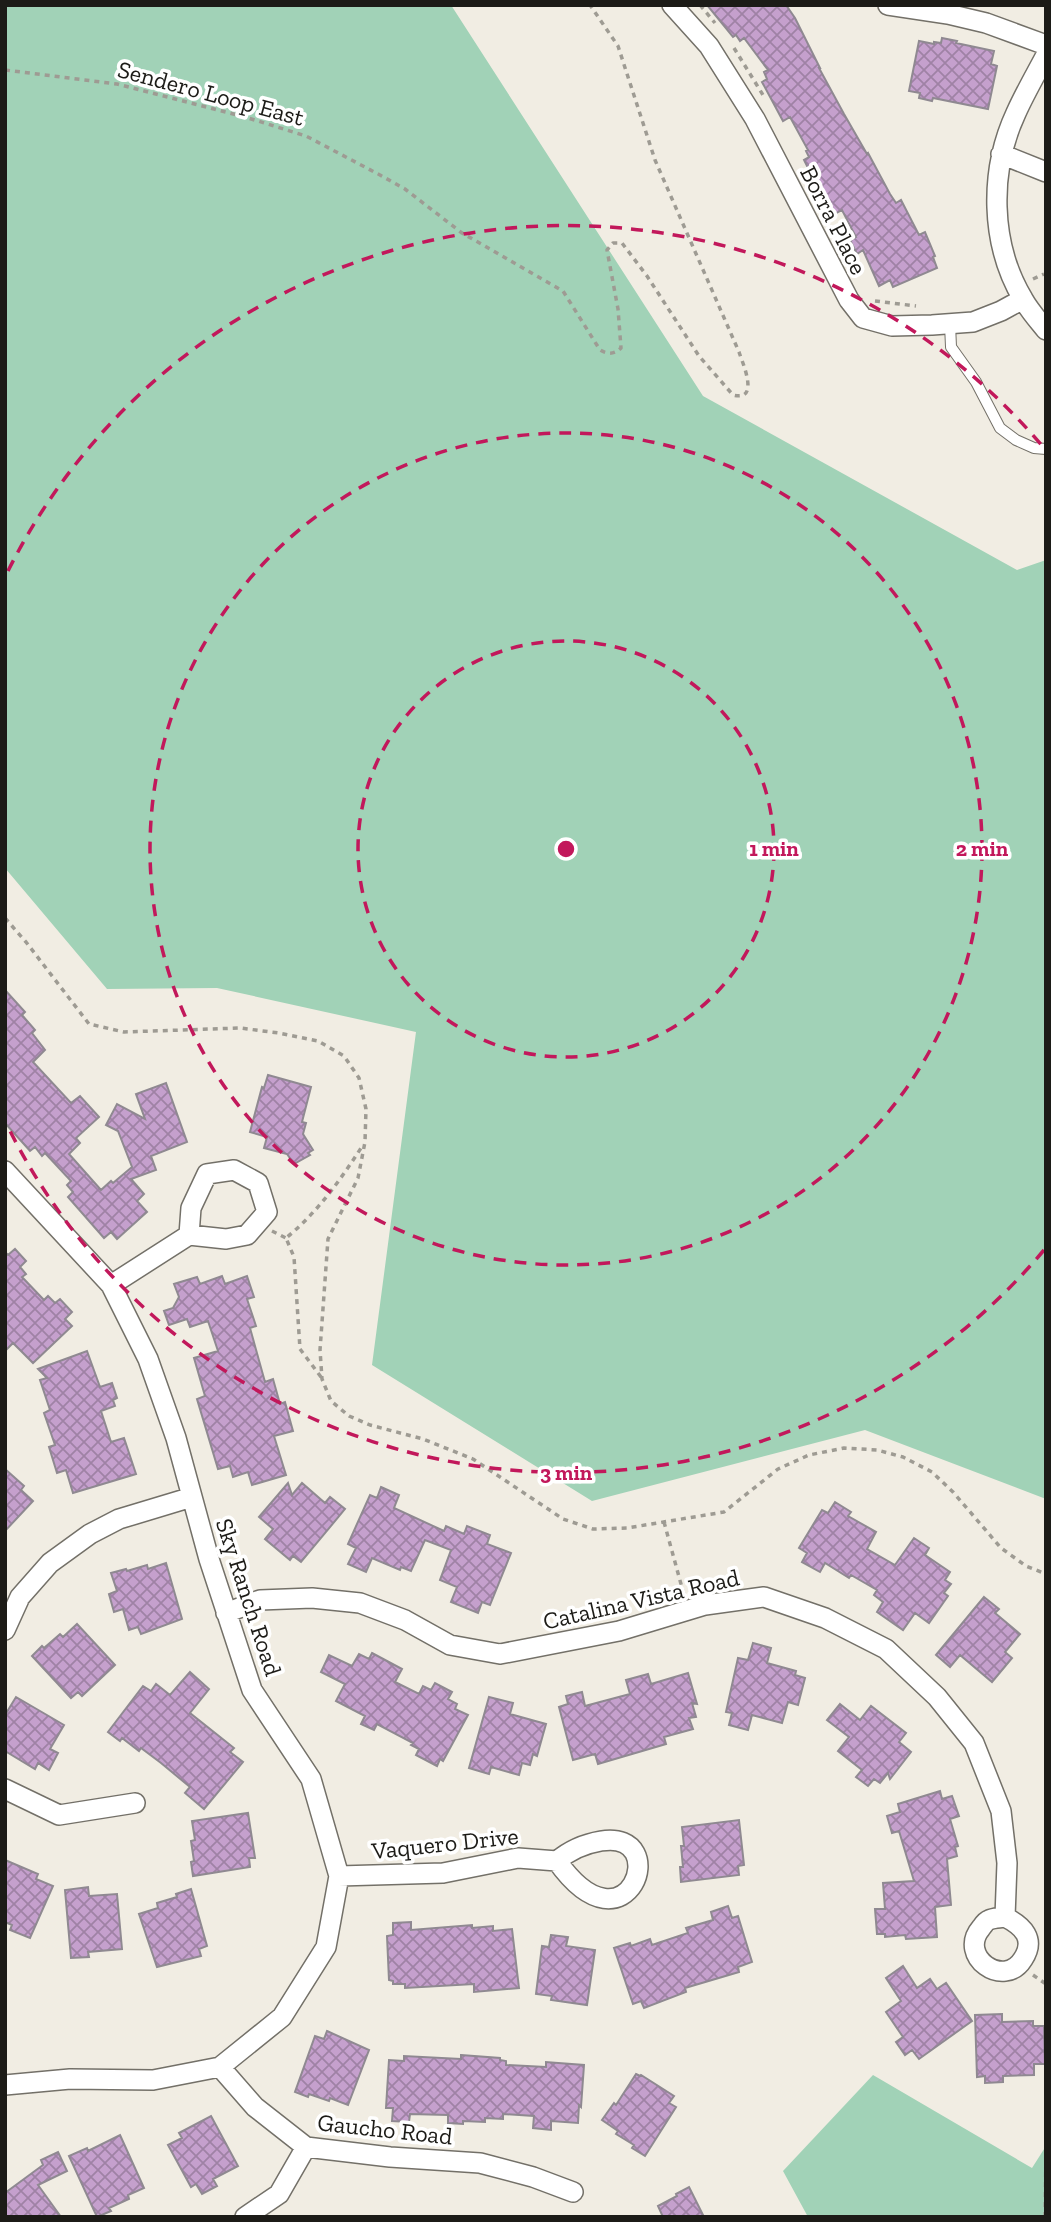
<svg xmlns="http://www.w3.org/2000/svg" width="1051" height="2222" viewBox="0 0 1051 2222" font-family="'Zilla Slab',serif">
	<style>
		.green { fill: #a1d2b7 }
		.building { fill: url(#building-cross-hatch); stroke: #8f8991; stroke-width: 2 }
		.lines { fill: none; stroke-linecap: round; stroke-linejoin: round }
		.lane-casing { stroke: #737068; stroke-width: 12 }
		.street-casing { stroke: #737068; stroke-width: 22 }
		.path { stroke: #9e9b93; stroke-width: 3.5; stroke-dasharray: 5 5; stroke-linecap: butt }
		.lane { stroke: #fff; stroke-width: 10 }
		.street { stroke: #fff; stroke-width: 19 }
		.ring { fill: none; stroke: #c2185b; stroke-width: 3.5; stroke-dasharray: 12 9 }
		.labels { text-anchor: middle; dominant-baseline: central; stroke-width: 7; stroke-linejoin: round; paint-order: stroke }
		.street-label { font-size: 24px; fill: #1c1b17; stroke: #fff }
		.centre { fill: #c2185b; stroke: #fff; stroke-width: 3.5 }
		.ring-label { font-size: 21px; text-anchor: middle; font-weight: bold; fill: #c2185b; stroke: #fff; stroke-width: 7; stroke-linejoin: round; paint-order: stroke }
	</style>
	<defs>
		<pattern id="building-cross-hatch" width="8" height="8" patternUnits="userSpaceOnUse" patternTransform="scale(1.75)"><rect width="8" height="8" fill="#c5a0cd"/><path d="M0 0l8 8M0 8l8-8" fill="none" stroke="#9f82a5"/></pattern>
	</defs>
	<rect width="100%" height="100%" fill="#f1ede3"/>
	<path class="green" d="M5,5h446l252,391 314,174 29,-10v939l-181,-69 -273,71 -220,-136 44,-333 -199,-44 -110,1 -102,-121z
		M873,2075l159,93 14,-22v71h-238l-25,-46z"/>
	<path class="building" d="M707,5h79l9,13 25,50h-1l25,46 23,40 1,-1 22,41 6,9 5,-3 18,35 6,-3 10,24 -2,1 4,11 -44,19 -3,-7 -11,6 -16,-36 -6,4 -7,-14 6,-3 -14,-27 -9,5 -11,-19 -18,-36 5,-3 -3,-6 2,-1 -18,-33 -7,4 -21,-39 5,-3 -3,-7 4,-2 -24,-32 -4,3 -4,-6 -3,2z
		M942,38l15,3 -1,2 38,8 -3,13 6,2 -9,43 -55,-11 -1,3 -13,-3 1,-5 -11,-2 10,-50 15,3v-2l7,1z
		M5,990l20,22 -3,3 13,15 -3,3 13,17 -12,12 38,41 9,-7 19,21 -23,21 4,5 -11,11 32,36 10,-9 2,2 19,-16 -14,-36 -12,-6 11,-21 28,15 -9,-25 30,-11 21,59 -36,14 5,14 -25,9 13,15 -7,7 10,11 -30,27 -6,-7 -7,6 -36,-41 5,-5 -6,-7 4,-4 -26,-28 -3,3 -7,-9 -5,4 -25,-28z
		M268,1075l43,12 -9,35 4,1 -3,11 10,16 -5,3 2,2 -16,9 -7,-10 -23,-6 3,-11 -17,-5 12,-45 2,1z
		M15,1249l11,12 -6,6 6,7 -4,3 22,23 4,-4 7,7 5,-4 12,13 -7,7 7,7 -39,37 -20,-20 -8,8v-99l3,3z
		M222,1276l3,8 22,-8 7,21 -7,2 9,27 -6,2 15,54 8,-3 7,25 5,-2 8,29 -19,5 12,39 -34,10 -4,-13 -15,5 -3,-11 -12,3 -21,-70 8,-3 -11,-38 24,-7 -10,-30 -18,6 -3,-8 -18,6 -5,-14 9,-3 6,-11 -5,-13 23,-7 3,7z
		M87,1351l13,36 12,-4 5,15 -4,2 2,6 -14,5 10,31 13,-4 12,36 -63,19 -7,-23 -9,3 -8,-26 6,-2 -11,-32 6,-3 -10,-30 7,-2 -9,-9z
		M5,1469l19,17 -3,4 12,11 -28,30z
		M288,1483l4,12 10,-12 23,20 5,-6 15,12 -44,53 -8,-6 -3,4 -25,-21 8,-10 -14,-12z
		M381,1487l18,8 -5,13 50,23 2,-5 18,8 3,-8 23,9 -3,9 24,9 -21,52 -8,-3 -4,11 -27,-11 6,-15 -17,-7 11,-30 -26,-10 -14,31 -10,-4 -1,3 -28,-12 -6,14 -18,-8 8,-16 -8,-4 22,-49 7,3z
		M835,1502l16,10 -3,4 28,16 -9,17 28,16 19,-27 15,10 -4,7 25,17 -5,8 6,4 -7,9 4,3 -19,27 -14,-10 -12,17 -26,-18 6,-10 -9,-7 3,-5 -26,-15 -2,3 -24,-15 -5,9 -18,-10 5,-9 -8,-5 23,-38 6,3z
		M166,1563l16,56 -41,15 -3,-7 -9,3 -6,-21 -9,3 -5,-18 8,-3 -6,-18 15,-4 1,2 20,-6 1,4z
		M984,1597l15,12 -4,4 25,21 -15,18 7,6 -20,24 -32,-27 -10,12 -14,-12z
		M77,1624l38,41 -33,31 -4,-4 -7,6 -39,-42 10,-10 2,2 16,-14 3,3z
		M753,1643l18,5 -4,15 29,8 -1,4 10,3 -7,27 -10,-3 -6,21 -30,-8 -4,15 -19,-5 3,-12 -6,-1 12,-54 10,2z
		M372,1653l30,16 -7,13 24,12 4,-8 8,4 4,-7 17,9 -4,7 9,5 -2,5 13,6 -25,46 -3,-2 -3,7 -21,-11 3,-6 -8,-4 2,-2 -36,-19 -3,6 -13,-6 4,-8 -29,-15 9,-17 -24,-12 8,-17 23,11 7,-12 10,5z
		M190,1672l19,17 -19,24 44,35 -4,4 13,10 -39,47 -19,-16 5,-6 -29,-24 -20,-15 -2,3 -17,-13 -2,3 -12,-9 35,-46 8,5 5,-7 14,11z
		M688,1673l9,31 -5,-1 4,14 -7,1 4,11 -29,8 2,7 -68,20 -3,-10 -22,6 -14,-53 9,-3 -2,-8 16,-4 3,14 45,-12 -4,-14 22,-6 3,10z
		M16,1697l48,28 -14,24 8,4 -9,17 -11,-7 -3,6 -30,-18v-36z
		M489,1697l24,6 -3,11 36,10 -9,32 -4,-2 -3,11 -8,-2 -3,12 -28,-8 -2,7 -20,-6z
		M840,1704l20,16 11,-14 35,27 -7,9 12,10 -21,27 -2,-6 -8,10 -6,-4 -6,7 -12,-9 6,-7 -24,-19 11,-14 -22,-17z
		M940,1791l2,8 10,-3 7,20 -9,3 8,27 -3,1 2,9 -10,3 4,46 -16,2 2,30 -31,2 -1,-4 -20,2v-3h-8l-2,-25h10l-2,-26 31,-2 -15,-50 -7,2 -5,-17 13,-4 -2,-8z
		M248,1813l7,45h-6l1,9 -57,9 -2,-14 3,-1 -3,-20 4,-1 -3,-19z
		M739,1820l5,45 -6,1 1,9 -58,7 -1,-15h3l-2,-21h3l-2,-19z
		M5,1860l33,14 -2,5 17,7 -23,52 -20,-8 2,-5 -7,-3z
		M88,1887l1,9 28,-2 5,55 -34,3 1,5 -18,1 -6,-68z
		M191,1889l16,57 -8,3 2,7 -44,11 -18,-53 19,-6 -1,-5 20,-6 -1,-3z
		M728,1906l4,12 6,-2 14,46 -14,5 1,5 -54,16 1,4 -42,16 -3,-7 -8,3 -19,-56 16,-5 1,3 19,-7 2,6 36,-12 -2,-5 27,-8 -2,-8z
		M411,1922v8l61,-5v3l21,-2v5l19,-2 7,59 -45,4v-8l-69,4v-4h-12v-3l-4,-1 -2,-44 6,-1v-12z
		M551,1935l17,2 -2,9 29,4 -8,55 -36,-5 1,-4 -16,-2 6,-48 7,1z
		M903,1966l14,22 13,-9 7,10 9,-6 26,38 -53,38 -7,-9 -7,5 -9,-13 7,-5 -17,-25 15,-11 -15,-23z
		M1002,2014v8l31,-1v5h11l1,38h-11v11l-31,1v6l-18,1v-7l-8,1 -2,-62z
		M327,2031l42,19 -21,55 -18,-7 -1,3 -20,-7 -1,3 -13,-5 20,-56 9,3z
		M461,2055l39,3v2l6,1v4l40,2v-5l38,3 -3,42 -2,-2 -1,18 -27,-2v9l-18,-2 1,-12 -31,-2v5l-18,-1v4l-22,-1v3l-15,-1v-8l-38,-1 -1,8 -17,-1 1,-13h-7l3,-48 15,1v-5l57,3z
		M636,2074l4,2 1,-1 33,21 -5,7 7,4 -31,49 -13,-8 2,-3 -18,-11 2,-3 -16,-11 12,-17 2,2z
		M211,2116l27,50 -25,13 4,7 -15,8 -6,-10 -5,3 -23,-42 14,-7 -3,-5z
		M120,2135l24,53 -16,7 1,4 -20,9 2,3 -14,6 -28,-61 18,-8 1,3z
		M58,2152l9,19 -29,14 23,32h-56v-24l38,-28 -2,-5z
		M689,2187l15,30h-41l-5,-11 19,-10 -1,-2z"/>
	<g class="lines">
		<defs>
			<path id="lane" d="M950,324l1,23 25,35 24,46 16,12 18,8 12,1"/>
			<path id="street" d="M672,5l37,41 46,73 94,181 14,18 29,8 40,-1 41,-3 28,-11 22,-12
				M888,5l60,9 38,9 60,22
				M1046,55c-10,19 -21,38 -30,58 -27,58 -26,131 7,186 6,11 15,21 23,31
				M1001,154l45,18
				M5,1171l106,114 37,74 28,79 33,121 43,131 59,89 28,97 -13,71 -44,70 -62,50 -67,13 -83,-1 -65,6
				M111,1285l78,-50 37,4 21,-4 20,-23 -9,-29 -24,-13 -27,4 -16,34 -2,27
				M226,1613l34,-13 52,-2 48,5 45,17 45,25 50,9 119,-23 86,-26 59,-8 61,21 61,31 51,48 37,46 27,68 6,52 -2,54c18,9 31,22 18,42 -19,31 -66,-3 -42,-31 2,-3 5,-7 8,-8 4,-2 11,-2 16,-3
				M5,1630l15,-33 30,-34 40,-29 29,-15 73,-22
				M5,1789l54,26 76,-12
				M339,1876l104,-3 75,-15 39,3c71,100 117,-32 44,-20 -18,3 -31,9 -44,20
				M220,2067l35,40 51,40 84,10 90,6 53,14 40,15
				M245,2217l34,-23 27,-47"/>
		</defs>
		<use href="#lane" class="lane-casing"/>
		<use href="#street" class="street-casing"/>
		<path class="path" d="M700,5l15,18
			M734,48l29,47
			M5,70l112,14 128,33 61,19 74,39 25,14 57,44 101,58 37,59c8,5 15,4 21,-2l-3,-39 -11,-59 6,-7h9l25,33 52,80 34,39c27,7 10,-31 6,-43l-84,-192 -37,-114 -28,-41
			M1033,279l11,-5
			M875,301l41,5
			M5,918l21,24 63,82 35,8 116,-4 39,5 39,8 26,15 15,22 7,31 -1,33 -7,36 -30,61 -8,111 2,29 9,22 18,15 21,9 53,14 50,20 90,60 30,10 34,-1 97,-16 54,-43 31,-14 35,-7 33,2 26,7 29,15 21,20 48,56 25,18 20,8
			M272,1231l14,7
			M321,1377l-21,-28 -6,-92 -8,-19c32,-26 55,-59 77,-93
			M664,1522l20,73
			M1033,1975l13,9
			M1045,2217l1,-67"/>
		<use href="#lane" class="lane"/>
		<use href="#street" class="street"/>
	</g>
	<g class="ring">
		<circle cx="566" cy="849" r="208"/>
		<circle cx="566" cy="849" r="416"/>
		<path d="M1044 1250A624 624 0 0 1 8 1127M8 571A624 624 0 0 1 1044 448"/>
	</g>
	<g class="labels">
		<g class="street-label">
			<text transform="translate(211 93) rotate(15)">Sendero Loop East</text>
			<text transform="translate(834 220) rotate(63)">Borra Place</text>
			<text transform="translate(249 1597) rotate(72)">Sky Ranch Road</text>
			<text transform="translate(641 1599) rotate(-13)">Catalina Vista Road</text>
			<text transform="translate(445 1843) rotate(-6)">Vaquero Drive</text>
			<text transform="translate(385 2129) rotate(6)">Gaucho Road</text>
		</g>
	</g>
	<circle cx="566" cy="849" r="10" class="centre"/>
	<g class="ring-label">
		<text x="774" y="856">1 min</text>
		<text x="982" y="856">2 min</text>
		<text x="566" y="1480">3 min</text>
	</g>
	<rect width="1051" height="2222" fill="none" stroke="#1c1b17" stroke-width="14"/>
</svg>
